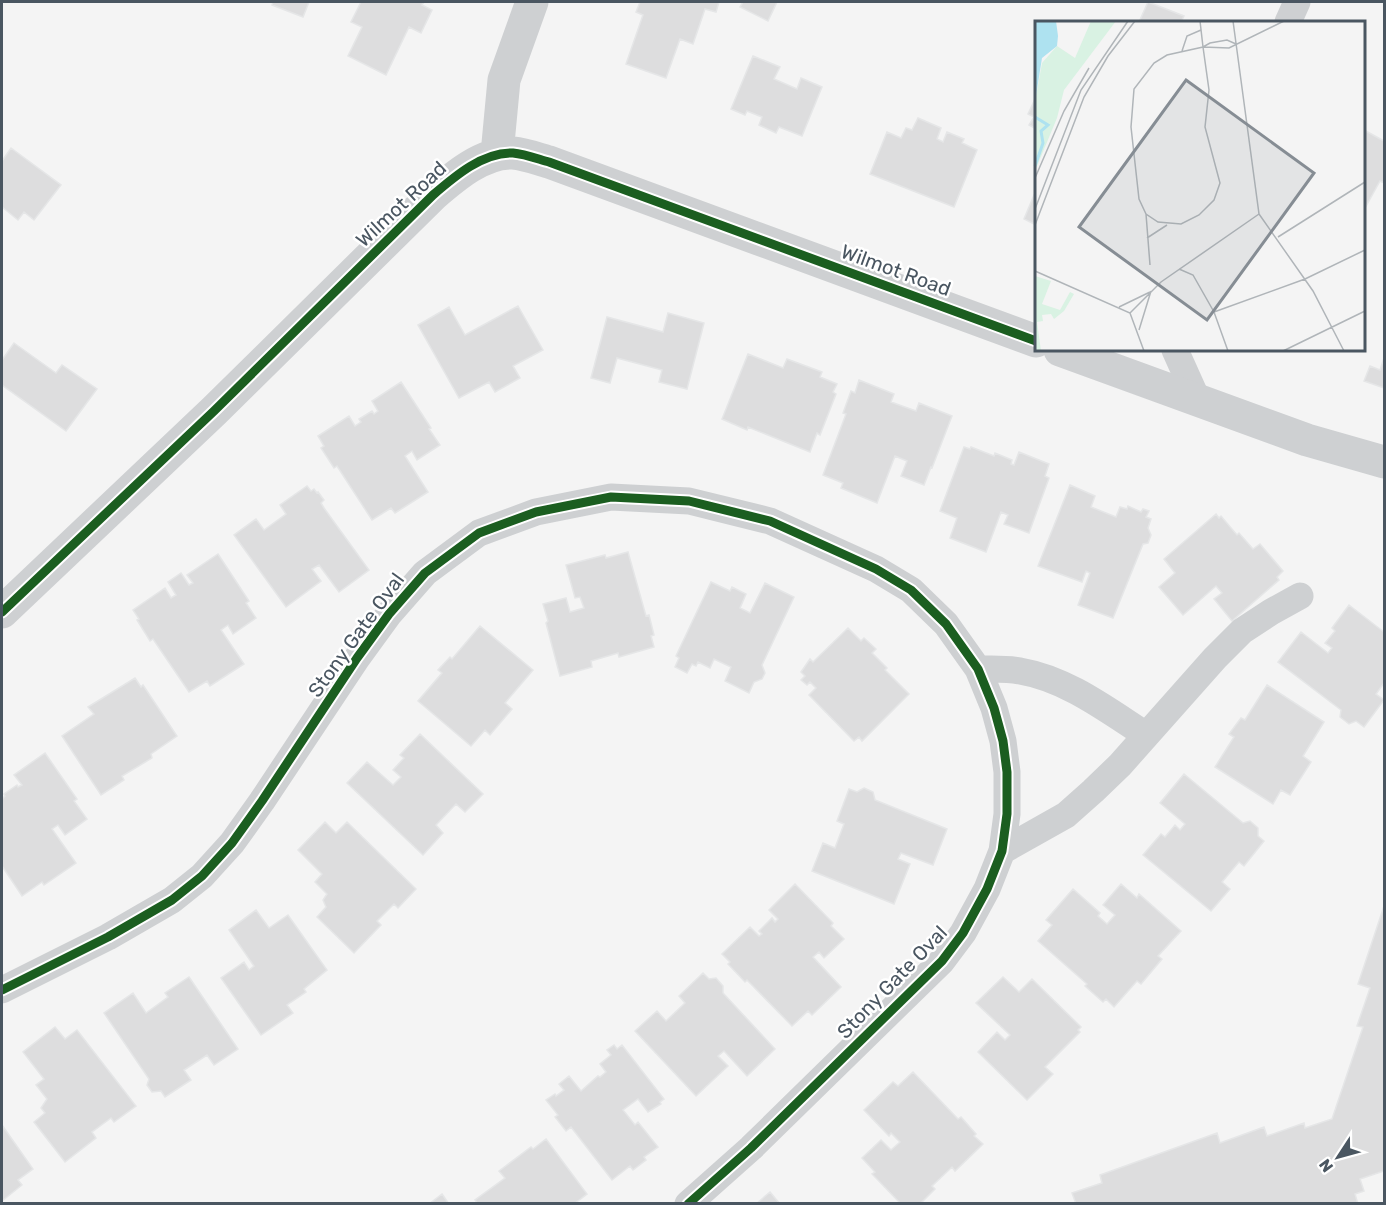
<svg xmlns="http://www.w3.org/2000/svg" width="1386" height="1205" viewBox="0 0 1386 1205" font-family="Rubik,sans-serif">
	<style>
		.building { fill: #ddddde; stroke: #e5e6e7; stroke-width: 1.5 }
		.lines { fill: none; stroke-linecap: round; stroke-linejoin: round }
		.minor { stroke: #ced0d2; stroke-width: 27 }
		.tertiary { stroke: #ced0d2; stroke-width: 33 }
		.cycleway-casing { stroke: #fff; stroke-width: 13 }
		.cycleway { stroke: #1b5e20; stroke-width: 9 }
		.labels { text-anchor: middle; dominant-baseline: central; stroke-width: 5; stroke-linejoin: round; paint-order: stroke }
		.street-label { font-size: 20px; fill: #4a5661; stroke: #fff }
		.inset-river { fill: none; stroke: #aee2f0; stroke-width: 3 }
		.inset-road { fill: none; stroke: #b0b5b9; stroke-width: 1.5 }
		.view { fill: #868d94; fill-opacity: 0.15; stroke: #868d94; stroke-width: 3 }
		.inset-edge { fill: none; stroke: #4a5661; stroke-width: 3 }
	</style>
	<rect width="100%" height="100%" fill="#f4f4f4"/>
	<path class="building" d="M273,2h36l-6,15 -31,-12z
		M361,2h63l-2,3 10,5 -11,23 -12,-6 -23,48 -38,-19 14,-29 -11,-5z
		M640,2h79l-3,10 -11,-3 -12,35 -13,-5 -14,39 -40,-14 17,-49 -7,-3z
		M743,2h34l-9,19 -28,-14z
		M1148,2l36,14 -3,6h-42z
		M753,56l27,11 -6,12 23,10 4,-11 21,9 -20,49 -23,-9 -3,6 -17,-8 3,-8 -15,-6 -2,4 -14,-6z
		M1036,97v32l-7,-4 5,-8 -6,-3z
		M918,118l23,10 -4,11 6,3 4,-10 17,7 -2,4 15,7 -23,57 -84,-33 17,-42 14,6 5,-10 6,2z
		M1364,130l20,11v42l-4,-2 -16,29z
		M11,148l50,37 -27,35 -10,-8 -6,8 -16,-13v-46z
		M1034,195l2,1v29l-12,-6z
		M518,306l25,44 -30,16 7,12 -25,14 -6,-10 -30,16 -41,-73 31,-18 16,28z
		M668,313l36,10 -17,66 -28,-7 3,-12 -45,-12 -7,25 -19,-5 16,-61 56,15z
		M14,343l42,30 6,-8 35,24 -31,42 -64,-46v-25z
		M748,354l35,14 4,-9 35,13 -2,5 17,7 -4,8 3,2 -16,41 -3,-2 -7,19 -62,-25 -1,3 -25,-11z
		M1384,358v30l-20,-7 6,-15 10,4z
		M859,380l35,14 -3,8 25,9 3,-8 33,13 -20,52 -1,-1 -7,18 -23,-9 6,-15 -12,-5 -18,47 -36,-15 2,-5 -20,-8 23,-61 -3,-1 8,-22 4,2z
		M401,382l30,46 -2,1 11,16 -23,15 -5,-9 -7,5 23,36 -33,21 -4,-5 -19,12 -35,-54 -3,2 -13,-20 3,-2 -6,-10 31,-20 6,10 6,-4 -2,-3 13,-8 2,3 4,-3 -6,-10z
		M964,447l6,2 1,-2 23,9 1,-3 17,7 -1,4 3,1 5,-13 30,12 -4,12 4,2 -20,55 -25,-9 4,-9 -7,-3 -15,40 -36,-14 7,-20 -17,-7z
		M1070,485l25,11 -4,11 25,10 4,-10 7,2 1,-3 13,6 2,-3 6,2 -3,6 5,2 -3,9 3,7 -3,8 -5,1 -30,74 -35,-13 12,-32 -4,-2 -4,11 -44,-16z
		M307,486l4,5 3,-2 3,4 1,-1 6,8 -3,3 3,5 45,62 -30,22 -20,-27 -7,4 9,12 -35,26 -52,-72 22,-16 8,11 22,-16 -6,-9z
		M1216,514l3,4 2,-2 16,19 2,-2 14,16 7,-5 23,27 -6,6 2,3 -47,41 -18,-22 8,-6 -6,-7 -33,29 -24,-28 16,-14 -11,-14z
		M628,552l18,64 3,-1 5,20 -3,1 3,11 -35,10 -1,-4 -27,8 1,6 -32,9 -14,-53 2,-2 -5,-17 23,-6 4,14 14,-4 -4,-11 -5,1 -9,-33 39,-10 1,3z
		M218,554l31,47 -3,2 10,15 -23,16 -5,-9 -7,5 23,34 -34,22 -3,-5 -18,11 -36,-53 -3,2 -13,-21 2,-1 -6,-9 32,-22 6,10 5,-3 -8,-13 13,-9 8,12 4,-2 -6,-8z
		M711,582l19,9 2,-4 14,7 -6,14 10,5 15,-30 29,14 -32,68 3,8 -3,6 -8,3 -5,11 -24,-12 6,-14 -17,-8 -4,9 -12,-6 -2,4 -4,-2 -5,9 -12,-6 4,-9 -3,-2z
		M1349,605l35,27v51l-8,11 8,6 -20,27 -8,-6 -7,3 -9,-7 1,-7 -63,-48 23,-30 27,21 4,-5 -7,-5 10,-12 -3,-3z
		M480,626l53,44 -28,33 7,6 -22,26 -5,-5 -14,16 -53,-45 24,-28 -4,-3 12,-13 2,2z
		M848,628l13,13 3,-3 12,11 -4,4 15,15 -2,2 24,24 -47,47 -3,-4 -5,4 -45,-46 7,-7 -6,-6 -3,3 -6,-5 4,-4 -4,-4 9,-13 3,3z
		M135,678l6,9 2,-2 34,51 -26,18 1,4 -30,18 2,4 -23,15 -39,-59 32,-22 -6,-7z
		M1267,685l57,37 -21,34 8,6 -21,33 -9,-5 -8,14 -58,-37 19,-30 -5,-3 12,-16 4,2z
		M420,734l63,60 -18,18 -9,-8 -20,21 7,8 -20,22 -76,-72 20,-21 26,23 8,-8 -8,-7 11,-12 -4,-3z
		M45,753l32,46 -3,2 13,18 -22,16 -7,-10 -6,4 24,34 -32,22 -2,-3 -20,14 -20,-30v-67l3,-3 -1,-2 13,-9 1,2 4,-2 -8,-10z
		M1184,774l59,49 7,-2 8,7v8l6,5 -20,25 -5,-4 -17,20 8,7 -19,22 -68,-56 18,-21 4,3 10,-12 5,5 5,-6 -25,-21z
		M864,788l9,4 2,8 72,29 -14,36 -32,-12 -3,6 12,5 -16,40 -82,-33 11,-28 12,5 9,-24 -7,-3 12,-32 8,3z
		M325,822l11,11 11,-11 69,67 -18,19 -4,-4 -17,17 4,4 -27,28 -37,-36 9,-10 -3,-7 4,-6 -12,-12 7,-8 -24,-24z
		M795,884l38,39 -2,3 13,13 -20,19 -5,-6 -6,5 28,30 -29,28 -4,-4 -16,15 -45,-46 -2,2 -17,-18 2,-2 -8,-8 28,-27 9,9 3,-2 -3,-3 13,-13 3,4 3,-3 -9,-9z
		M1121,884l16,14 2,-4 42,37 -23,25 4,3 -21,25 -4,-3 -23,26 -8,-8 -3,3 -18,-16 2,-2 -49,-43 14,-16 -6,-5 27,-31 27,24 -2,3 9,8 8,-9 -12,-10z
		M1384,906v265l-24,8 4,12 -9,3 3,10h-282l-4,-11 30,-10 -2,-8 117,-42 3,10 44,-16 3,9 37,-13 1,5 27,-9 31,-92 -6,-1 13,-38 -12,-4z
		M256,910l13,18 19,-13 39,55 -23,19 2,3 -19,13 6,8 -32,22 -40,-57 23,-16 5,8 5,-4 -25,-36z
		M703,973l6,6 7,-1 7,8v7l52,56 -28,27 -23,-25 -6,5 10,10 -32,30 -61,-65 22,-20 9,10 19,-18 -6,-7z
		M189,977l49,72 -24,16 -7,-10 -23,15 7,10 -26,17 -4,-6 -9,1 -5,-7 2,-6 -45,-66 29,-20 13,20 22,-16 -3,-4z
		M1003,977l16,15 13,-13 49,48 -3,3 2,2 -35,35 8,7 -26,26 -49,-48 19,-20 8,8 5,-5 -34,-32z
		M55,1027l10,12 12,-9 59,76 -22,16 -3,-4 -19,14 4,6 -31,24 -31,-40 11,-9 -4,-5 6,-9 -11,-14 8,-6 -21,-27z
		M614,1045l3,4 5,-4 42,54 -4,3 1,2 -13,8 -10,-13 -15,11 12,15 3,-3 20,25 -14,10 2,3 -13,10 -3,-4 -18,14 -41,-53 -5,4 -11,-14 3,-2 -12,-15 9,-6 1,2 8,-6 -5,-6 10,-8 12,15 17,-15 2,1 6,-5 -6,-8 11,-9 -4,-5z
		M913,1072l45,47 3,-2 15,17 -2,2 9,8 -28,27 -3,-4 -20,19 3,3 -15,15h-19l-29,-30 3,-2 -13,-14 19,-18 10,10 9,-8 -9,-9 -2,3 -25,-26 29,-28 5,4z
		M2,1125l31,44 -15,11 4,5 -20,16z
		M546,1139l41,55 -13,10h-96l-3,-4 30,-22 -6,-7 32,-24 2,2z
		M770,1192l10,12h-24z
		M442,1194l7,10h-20z"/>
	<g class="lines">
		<path class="minor" d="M1288,22l9,-20
			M1175,350l22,49
			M978,669c14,0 28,-1 42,2 47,8 87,39 126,64
			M1002,851l64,-36 27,-24 27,-26 95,-107 27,-27 29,-19 29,-16
			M2,990l106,-53 64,-37 30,-24 30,-33 30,-42 95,-143 32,-44 36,-41 54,-40 57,-21 75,-15 78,4 81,20 106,48 35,21 35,34 32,45 16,39 9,33 4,31v42l-5,37 -15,38 -24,44 -21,28 -191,187 -63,56"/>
		<path class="tertiary" d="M497,154l7,-74 28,-78
			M1060,350l247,90 77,22
			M2,612l212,-201 219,-216c22,-19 50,-43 80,-42 12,1 25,6 36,9l487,179"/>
		<defs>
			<path id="cycleway" d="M2,612l212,-201 219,-216c22,-19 50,-43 80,-42 12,1 25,6 36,9l487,179
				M2,990l106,-53 64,-37 30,-24 30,-33 30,-42 95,-143 32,-44 36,-41 54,-40 57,-21 75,-15 78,4 81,20 106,48 35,21 35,34 32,45 16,39 9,33 4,31v42l-5,37 -15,38 -24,44 -21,28 -191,187 -63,56"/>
		</defs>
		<use href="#cycleway" class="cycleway-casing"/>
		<use href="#cycleway" class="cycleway"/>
	</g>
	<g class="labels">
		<g class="street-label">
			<text transform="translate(401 204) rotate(-43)">Wilmot Road</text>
			<text transform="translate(896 270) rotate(20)">Wilmot Road</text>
			<text transform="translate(356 635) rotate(-54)">Stony Gate Oval</text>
			<text transform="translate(892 982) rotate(-46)">Stony Gate Oval</text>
		</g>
	</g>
	<g transform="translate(1035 21)">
		<rect width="330" height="330" fill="#f4f4f4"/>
		<path d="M56,0h25l-52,69 -7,28 -22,53v-69l7,-39 15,-17 18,12zM0,255l16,5 -9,23 18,6 10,-18 4,2 -10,17 -10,8 -3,-5 -9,1 1,6 -6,1 4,29h-6z" fill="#d9f2e3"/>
		<path d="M0,0h21l2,15 -1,10 -15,12 -7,44z" fill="#aee2f0"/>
		<path class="inset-river" d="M0,96l13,8 -7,6 2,12 -8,23"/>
		<path class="inset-road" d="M165,0l3,26 6,43 -4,37 15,56 -6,17 -15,15 -18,9 -23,-2 -12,-8 -7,-15 -8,-72 3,-38 20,-26 13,-8 36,-8 7,-4 17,-3 9,4M168,26l26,1 55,-27M147,30l5,-15 14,-6M0,157l29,-67 25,-43M0,188l46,-119 47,-69M111,193l4,51M224,193l54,77 31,60M0,204l49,-128 24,-41 27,-35M243,216l87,-55M112,217l20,-13M144,248l14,6 21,37 14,39M0,250l95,42 14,38M84,286l31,-15M179,291l91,-33 60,-29M95,292l31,-31 98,-68 -26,-193M104,309l12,-39M248,330l82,-40"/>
		<path class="view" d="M151,59l128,93 -107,147 -128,-93z"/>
		<rect width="330" height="330" class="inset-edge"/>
	</g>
	<rect width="1386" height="1205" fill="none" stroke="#4a5661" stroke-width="6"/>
	<g transform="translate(1338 1157) rotate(234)" stroke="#ffffff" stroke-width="4.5" paint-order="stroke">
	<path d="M0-4.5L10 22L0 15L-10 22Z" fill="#4a5661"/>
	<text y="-9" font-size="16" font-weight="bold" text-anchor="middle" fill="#4a5661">N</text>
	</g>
</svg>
